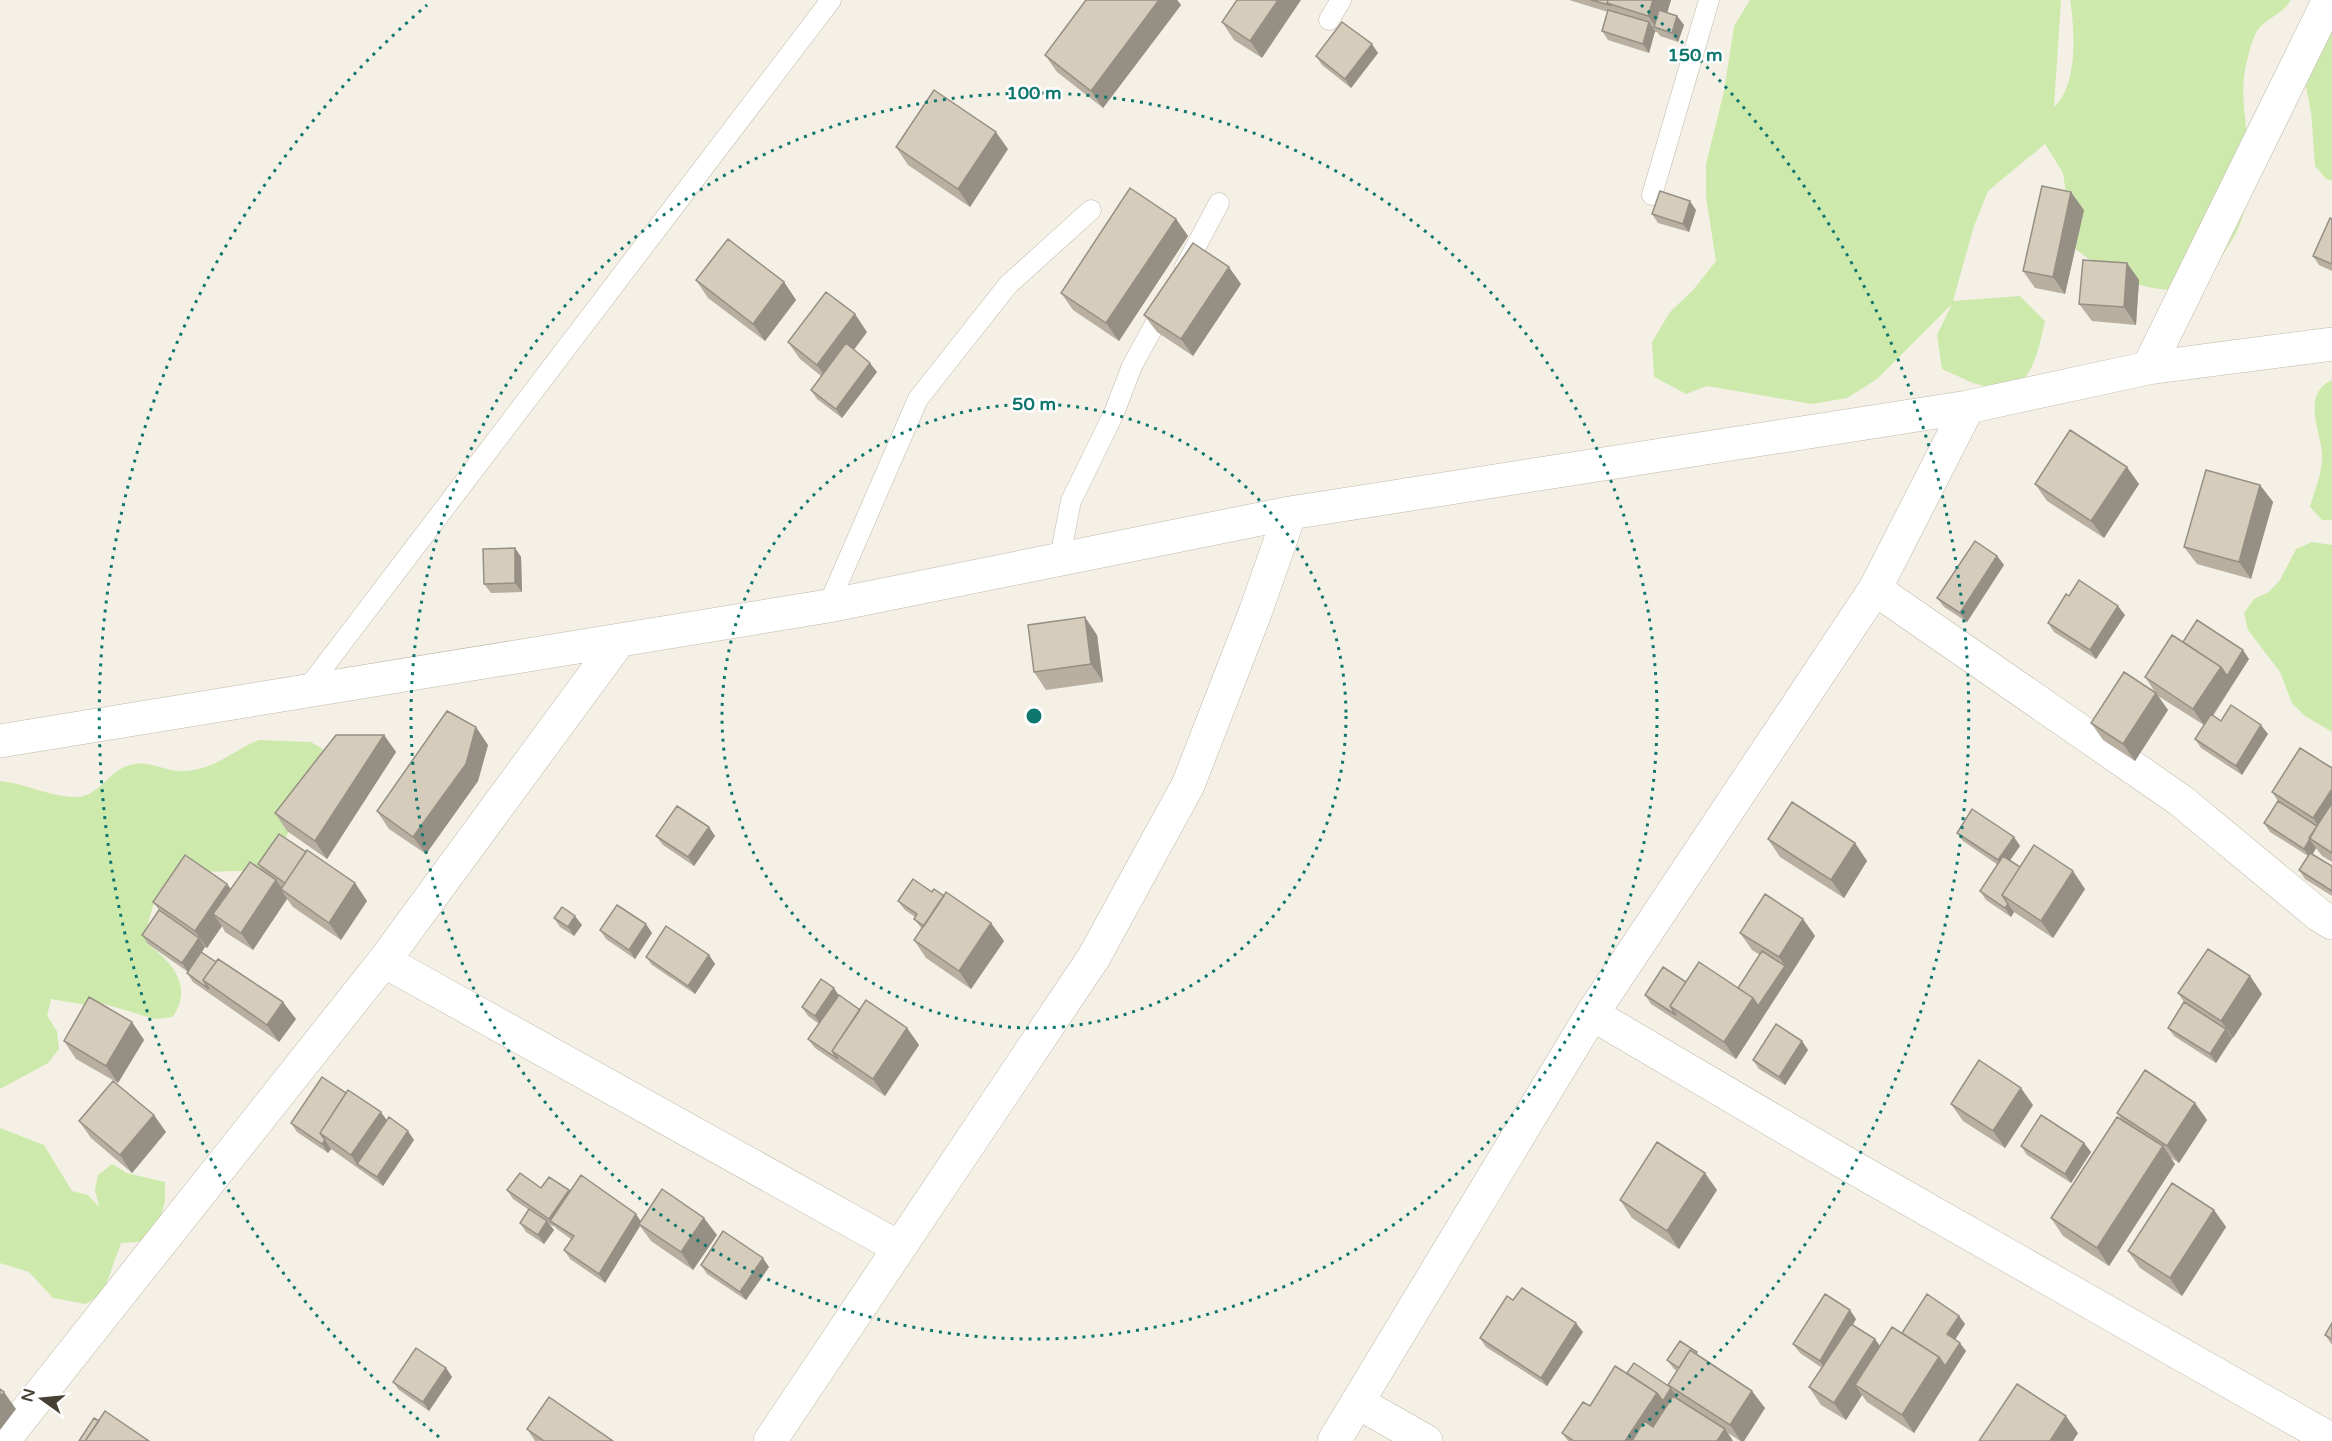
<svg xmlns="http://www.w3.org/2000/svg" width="2332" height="1441" viewBox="0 0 2332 1441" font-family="'Varela Round',sans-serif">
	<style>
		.green { fill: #cdeaac }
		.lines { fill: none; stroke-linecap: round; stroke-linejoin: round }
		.service-casing { stroke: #c0b8a8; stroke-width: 21 }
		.minor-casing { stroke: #c0b8a8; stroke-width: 34 }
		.service { stroke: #fff; stroke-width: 20 }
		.minor { stroke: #fff; stroke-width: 33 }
		.wall { fill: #b8afa1 }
		.shaded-wall { fill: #968f83 }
		.building { fill: #d6ccbb; stroke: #968f83; stroke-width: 1.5 }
		.ring { fill: none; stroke: #0f766e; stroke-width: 3; stroke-dasharray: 3 6 }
		.centre { fill: #0f766e; stroke: #fff; stroke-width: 3 }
		.ring-label { font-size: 18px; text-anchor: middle; font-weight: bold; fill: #0f766e; stroke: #fff; stroke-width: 5; stroke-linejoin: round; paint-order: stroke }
	</style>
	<rect width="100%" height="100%" fill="#f4f0e6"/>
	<path class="green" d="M1750,0h311l-7,107c24,-22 21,-77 16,-107h221c-8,13 -21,17 -31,27 -6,6 -10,21 -12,30 -8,27 -4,51 -1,78 8,72 -5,106 -57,156 -58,-1 -79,-15 -124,-49l2,-34 -5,-35 -18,-29 -57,47 -14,35 -21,75 67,-5 25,25c-6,27 -11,57 -37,71l-35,-9 -31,-14 -5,-34 15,-31 -75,75 -30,19 -35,6 -105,-18 -21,8 -32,-17 -2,-35 18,-30 23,-22 23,-29 -10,-64v-33l18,-73 10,-65z
		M2332,23v158l-6,-2 -11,-13 -4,-54 -7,-35z
		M2332,380v140h-10l-12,-13c4,-16 12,-32 12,-50 1,-22 -23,-62 10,-77z
		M2312,542l20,3v187l-27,-16 -13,-13 -12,-31 -32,-42 -4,-17 10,-14 15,-7 11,-12 16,-31z
		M259,740l52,2 15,9 -50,108 -16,11 -53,2 -29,9 -25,25 -5,17v21c25,20 45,41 25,73l-18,2 -51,-15 -18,1 -35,-6 -4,17 10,15 2,18 -11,14 -48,26v-308c24,2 48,15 72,16 27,2 35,-26 58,-32 19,-6 35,7 54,6 33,-2 47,-20 75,-31z
		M0,1128l44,17 28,46 16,4 11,12 -4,-17 3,-15 14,-11 15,9 38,9v19l-10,35 -17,6 -17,1 -18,50 -17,11 -33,-6 -24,-26 -29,-9z"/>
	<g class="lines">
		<defs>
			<path id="service" d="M1329,20l12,-20
				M1652,195l57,-195
				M1185,267l34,-64
				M1060,557l11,-56 43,-88 18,-47 34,-62
				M828,606l90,-207 90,-114 83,-75
				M304,693l527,-693"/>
			<path id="minor" d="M2148,368l181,-368
				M1875,589l305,211 139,115 13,8
				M0,741l828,-135 462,-93 678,-106 180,-39 184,-24
				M384,961l514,286
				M1592,1014l250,147 490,279
				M1357,1402l69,39
				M3,1441l381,-480 235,-320
				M770,1441l324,-484 94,-172 67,-172 35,-100
				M1334,1441l258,-427 283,-425 93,-182"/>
		</defs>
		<use href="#service" class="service-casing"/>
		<use href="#minor" class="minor-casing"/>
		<use href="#service" class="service"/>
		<use href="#minor" class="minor"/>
	</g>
	<path class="wall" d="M1086,0h91l4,5 -78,103 -46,-36 -12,-17z
		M1237,0l25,58 -28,-18 -12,-18z
		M1569,0h102l-4,13 10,3 7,9 -6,17 -18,-6 -3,-4h-2l-6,21 -41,-13 -6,-9 6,-19z
		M1378,53l-27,35 -29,-23 -6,-9z
		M896,147l112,2 -38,58 -62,-42z
		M1696,210l-7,22 -31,-9 -6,-9z
		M2084,210l-19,84 -30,-6 -12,-17z
		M1176,219l12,17 -69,105 -46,-31 -12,-17z
		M2332,219v52l-13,-6 -6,-9z
		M2127,263l12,17 -3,45 -44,-4 -13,-17z
		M696,280l88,2 12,18 -31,41 -57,-43z
		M1241,284l-48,72 -36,-24 -13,-17z
		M867,332l-13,18 23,22 -35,46 -25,-19 -6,-9 10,-14 -21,-17 -12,-17z
		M2035,484h104l-35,54 -57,-37z
		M2260,485l13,17 -22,77 -54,-15 -13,-17z
		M515,548l6,9 1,35 -31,1 -7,-9z
		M1997,556l7,9 -37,57 -23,-15 -7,-9z
		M2069,596l56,19 -29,44 -42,-27 -6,-9z
		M1097,635l6,47 -57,8 -12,-18z
		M2183,642l66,17 -36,57 8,5 47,13 -26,41 -41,-27 -6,-9 9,-14 -46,-29 10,14 -33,51 -32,-21 -12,-17 64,-31 -10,-15z
		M384,735l12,17 -69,107 -40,-28 -12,-18z
		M488,745l-10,36 -52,73 -37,-25 -12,-18z
		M2332,768v94l-10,-6 -6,-8 -3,6 19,12v30l-27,-17 -6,-9 9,-14 -38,-24 -6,-9 14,-22 -6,-9z
		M709,827l6,9 -21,30 -31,-21 -7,-9z
		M1957,833l57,4 6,9 -10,14 10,7 65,22 -32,49 -39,-26 -3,5 -25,-17 -6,-9 18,-26 -35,-24z
		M1768,839l87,4 12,18 -23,37 -64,-41z
		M306,852l49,31 12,18 -26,39 -48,-33 -6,-8 -34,51 -28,-18 -3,-6 -15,22 -2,-1 -3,5 94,67 -17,23 -86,-60 -6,-9 1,-1 -40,-28 -6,-9 17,-25 -6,-8 74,-18 4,5 31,-19 -4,-6z
		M932,892l12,4 47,27 13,18 -33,48 -45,-31 -12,-18 8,-11 -8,-10 1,-2 -10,-7 -7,-9z
		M554,918l28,7 -8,11 -14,-9z
		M1803,919l12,17 -79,123 -85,-55 -6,-9 41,-13 52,6 22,-33 -8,-5 -12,-17z
		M600,930l52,3 -17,26 -29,-20z
		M709,955l6,9 -20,30 -43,-29 -6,-8z
		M2250,976l12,18 -46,69 -42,-27 -6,-8 16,-26 -6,-9z
		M839,995l21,15 47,18 12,17 -34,51 -70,-48 -7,-9 11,-15 -11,-8 -6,-9z
		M132,1022l12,18 -26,43 -42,-24 -12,-18z
		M1802,1041l6,9 -23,35 -26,-16 -6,-9z
		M2195,1103l12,17 -28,43 -9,-6 5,7 -66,102 -46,-30 -12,-18 70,-99 -4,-6z
		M1951,1104l82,1 -28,43 -42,-27z
		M387,1120l27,20 -31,46 -52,-37 -3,4 -31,-21 -6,-9z
		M79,1121l87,11 -34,41 -41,-35z
		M2084,1143l7,9 -20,31 -44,-28 -6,-9z
		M541,1188l29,4 70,29 77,14 -24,35 -42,-29 -11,-15 -35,57 -35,-24 -6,-9 7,-11 -14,-10 -2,-2 -6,-3 5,6 -10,14 -18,-12 -6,-9 9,-13 -16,-11 -6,-9z
		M1717,1190l-38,59 -47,-31 -12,-18z
		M2214,1210l12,17 -44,69 -42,-28 -12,-17z
		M701,1265l68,2 -23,33 -39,-26z
		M1513,1300l70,32 -36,54 -61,-39 -6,-9z
		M1959,1316l6,8 -10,15 11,12 -52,82 -47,-31 -5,-7 -16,25 -25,-15 -12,-18 13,-19 -22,-15 -7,-9 63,-25 -3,6 22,14 5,7 22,-13z
		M2332,1323v22l-7,-10z
		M1700,1357l65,51 -21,33h-4l-12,-8 5,8h-165l-6,-8 28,-27 37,-33 43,14 -2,-2 9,-14 -3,-2 -7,-9z
		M446,1368l6,9 -23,34 -30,-21 -6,-8z
		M527,1429l86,12h-78z"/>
	<path class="shaded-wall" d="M1159,0h18l4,5 -78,103 -12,-17z
		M1278,0h23l-39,58 -12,-17z
		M1653,0h18l-9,30 -5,-1 -9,-13z
		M1677,16l7,9 -6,17 -6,-9z
		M1649,22l6,9 -6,22 -6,-9z
		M1372,44l6,9 -27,35 -6,-9z
		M996,132l12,17 -38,58 -12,-18z
		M2071,192l13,18 -19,84 -12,-17z
		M1690,201l6,9 -7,22 -6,-8z
		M1176,219l12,17 -69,105 -13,-18z
		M2127,263l12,17 -3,45 -12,-18z
		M1229,267l12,17 -48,72 -12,-17z
		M784,282l12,18 -31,41 -12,-17z
		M855,314l12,18 -38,50 -12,-17z
		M870,363l7,9 -35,46 -6,-9z
		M2127,467l12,17 -35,54 -13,-17z
		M2260,485l13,17 -22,77 -12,-17z
		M515,548l6,9 1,35 -7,-9z
		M1997,556l7,9 -37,57 -7,-9z
		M2118,606l7,9 -29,44 -6,-9z
		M1085,617l12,18 6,47 -12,-18z
		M2243,650l6,9 -44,68 -12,-18 28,-42z
		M2156,693l12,17 -33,51 -12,-17z
		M2261,725l7,9 -26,41 -6,-9z
		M476,727l12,18 -10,36 -52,73 -13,-17z
		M384,735l12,17 -69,107 -12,-18z
		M2332,789v36l-13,2 -6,-9z
		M709,827l6,9 -21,30 -6,-9z
		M2014,837l6,9 -16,23 -6,-9z
		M2310,840l6,8 -6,10 -6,-9z
		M1855,843l12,18 -23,37 -13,-18z
		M2073,871l12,18 -32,49 -12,-17z
		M276,880l9,12 -4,-3 6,10 -34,51 -12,-17z
		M355,883l12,18 -26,39 -12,-17z
		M227,884l12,17 -26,13 9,12 -15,22 -12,-17z
		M2008,904l6,8 -3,5 -6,-9z
		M575,916l7,9 -8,11 -6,-9z
		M1803,919l12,17 -24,38 -12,-17z
		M991,923l13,18 -33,48 -12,-18z
		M646,924l6,9 -17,26 -6,-9z
		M199,938l6,9 -17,25 -6,-9z
		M709,955l6,9 -20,30 -7,-8z
		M1785,966l6,8 -55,85 -12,-17 29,-44z
		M2250,976l12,18 -29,44 -12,-17z
		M834,988l6,9 -19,28 -6,-9z
		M283,1002l13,17 -17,23 -12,-17z
		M132,1022l12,18 -26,43 -12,-17z
		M907,1028l12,17 -34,51 -12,-17z
		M2226,1029l6,9 -16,25 -6,-9z
		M1802,1041l6,9 -23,35 -6,-8z
		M2021,1088l12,17 -28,43 -12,-17z
		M2195,1103l12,17 -28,43 -12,-17z
		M381,1112l12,17 -36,35 -6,-9z
		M154,1115l12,17 -34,41 -12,-18z
		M408,1131l6,9 -31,46 -6,-9z
		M325,1140l6,9 -3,4 -6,-9z
		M2084,1143l7,9 -20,31 -6,-9z
		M2163,1146l12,18 -66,102 -12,-18z
		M1705,1173l12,17 -38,59 -12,-18z
		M569,1190l6,9 -25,22 5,7 -6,-9z
		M2214,1210l12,17 -44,69 -12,-18z
		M636,1214l6,9 -3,1 1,2 -35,57 -6,-9z
		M704,1218l13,17 -24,35 -12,-18z
		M547,1221l7,9 -10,14 -6,-9z
		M763,1258l6,9 -23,33 -6,-8z
		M1850,1310l6,9 -30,51 -6,-9z
		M1959,1316l6,8 -12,19 -6,-9z
		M1576,1323l7,9 -36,54 -6,-8z
		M1875,1339l12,18 -32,28 7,10 -16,25 -12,-17z
		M1960,1343l6,8 -52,82 -12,-18 37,-58z
		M446,1368l6,9 -23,34 -6,-9z
		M1671,1388l6,9 -28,44h-24l32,-48z
		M1752,1391l13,17 -21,33h-3l-11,-16z
		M4,1392l12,17 -16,21v-33z
		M2066,1416l12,17 -5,8h-23z
		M1725,1429l8,12h-16z"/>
	<path class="building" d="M1086,0h73l-68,91 -46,-36z
		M1237,0h41l-28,41 -28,-19z
		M1591,0h17l-1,3 2,2z
		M1608,0h45l-5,16 -41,-13z
		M1608,10l41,12 -6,22 -41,-13z
		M1659,10l18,6 -5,17 -18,-6z
		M1342,22l30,22 -27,35 -29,-23z
		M934,90l62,42 -38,57 -62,-42z
		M2042,186l29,6 -18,85 -30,-6z
		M1130,188l46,31 -70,104 -45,-30z
		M1660,191l30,10 -7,23 -31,-10z
		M2330,218l2,1v45l-19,-8z
		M728,239l56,43 -31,42 -57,-44z
		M1193,243l36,24 -48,72 -37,-24z
		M2083,260l44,3 -3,44 -45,-3z
		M826,292l29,22 -38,51 -29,-23z
		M846,343l24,20 -34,46 -25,-19z
		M2070,430l57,37 -36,54 -56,-37z
		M2206,470l54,15 -21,77 -55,-15z
		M1975,541l22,15 -37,57 -23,-15z
		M515,548v35l-31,1 -1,-35z
		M2079,580l39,26 -28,44 -42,-27 18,-29 3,2z
		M1085,617l6,47 -57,8 -6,-47z
		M2197,620l46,30 -16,26 -6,-9 -38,-25z
		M2172,635l49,32 -28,42 -48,-32z
		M2124,672l32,21 -33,51 -32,-21z
		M2231,705l30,20 -25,41 -41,-27 16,-25 10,7z
		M447,711l29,16 -10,37 -53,73 -36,-26z
		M336,735h48l-69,106 -40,-28z
		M2300,748l32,20v21l-19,29 -41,-26z
		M2278,801l39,25 -13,23 -40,-26z
		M1792,802l63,41 -24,37 -63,-41z
		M2332,803v50l-23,-15z
		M677,806l32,21 -21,30 -32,-21z
		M1972,809l42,28 -16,23 -41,-27z
		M279,834l27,18 -21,31 -27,-19z
		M2034,845l39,26 -32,50 -39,-26z
		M307,850l48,33 -26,40 -48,-34z
		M2310,853l22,13v25l-33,-21z
		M185,855l42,29 -32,47 -42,-29z
		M2003,856l17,11 -18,28 6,9 -3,4 -25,-17z
		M250,862l26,18 -35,53 -28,-19z
		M913,879l19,13 2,-3 10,7 -20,30 -10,-7 3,-5 -19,-13z
		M946,892l45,31 -32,48 -45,-31z
		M1765,894l38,25 -24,38 -39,-24z
		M617,905l29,19 -17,26 -29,-20z
		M562,907l13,9 -7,11 -14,-9z
		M159,910l40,28 -17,25 -40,-28z
		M666,926l43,29 -21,31 -42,-29z
		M2208,949l42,27 -29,45 -43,-28z
		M1762,951l23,15 -27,40 -5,-8 -15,-10z
		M201,952l15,10 -13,18 6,9 -22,-16z
		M218,959l65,43 -16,23 -64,-45z
		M1699,962l54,36 -29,44 -54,-36z
		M1663,967l23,15 -16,24 6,9 -31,-20z
		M821,979l13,9 -19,28 -13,-9z
		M839,995l21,15 -28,41 6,8 -30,-20z
		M89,997l43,25 -26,44 -42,-25z
		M866,1000l41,28 -34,51 -41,-28z
		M2184,1002l42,27 -16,25 -42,-26z
		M1776,1024l26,17 -23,36 -26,-17z
		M1979,1060l42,28 -28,43 -42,-27z
		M2145,1070l50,33 -28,43 -50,-33z
		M322,1077l24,16 -26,40 5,7 -3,4 -31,-21z
		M113,1081l41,34 -34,40 -41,-34z
		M348,1090l33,22 -30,43 -31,-22z
		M2041,1115l43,28 -19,31 -44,-28z
		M389,1117l19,14 -31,46 -20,-13z
		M2117,1117l46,29 -66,102 -46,-30z
		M1657,1142l48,31 -38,58 -47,-31z
		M520,1173l21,15 8,-11 20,13 -20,29 -42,-29z
		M581,1175l55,39 -37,60 -35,-24 10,-14 -24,-15z
		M2172,1183l42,27 -44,68 -42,-27z
		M662,1189l42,29 -23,34 -42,-28z
		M529,1209l18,12 -9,14 -18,-12z
		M723,1231l40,27 -23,34 -39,-27z
		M1522,1288l54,35 -35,55 -61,-40 27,-42 6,4z
		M1825,1294l25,16 -30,51 -27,-17z
		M1927,1294l32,22 -12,18 13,9 -15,23 -6,-9 -37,-24z
		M2332,1323v16l-7,-4z
		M1851,1324l24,15 -41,64 -25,-16z
		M1892,1327l47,30 -37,58 -47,-30z
		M1680,1341l17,11 -1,2 -6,-4 -11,18 -12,-8z
		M416,1348l30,20 -23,34 -30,-20z
		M1690,1350l62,41 -22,34 -62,-40z
		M1634,1363l36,24 1,1 -8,13 -6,-8 -30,-20z
		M1615,1366l42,27 -32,48h-51l-12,-8 21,-31 7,4z
		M2017,1384l49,32 -16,25h-71z
		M0,1389l4,3 -4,5z
		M1673,1396l52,33 -8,12h-85l12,-20 9,6z
		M549,1397l64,44h-69l-17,-12z
		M105,1411l44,30h-64z
		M94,1418l5,3 -14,20h-6z"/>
	<g class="ring">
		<circle cx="1034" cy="716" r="312"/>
		<circle cx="1034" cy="716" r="623"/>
		<path d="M439 1437A935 935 0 0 1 427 5M1641 5A935 935 0 0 1 1629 1437"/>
	</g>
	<circle cx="1034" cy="716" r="9" class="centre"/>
	<g class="ring-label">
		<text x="1695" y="61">150 m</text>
		<text x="1034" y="99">100 m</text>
		<text x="1034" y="410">50 m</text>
	</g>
	<g transform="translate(42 1399) rotate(285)" stroke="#ffffff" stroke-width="4.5" paint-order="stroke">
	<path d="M0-4.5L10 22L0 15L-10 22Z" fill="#474035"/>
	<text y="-9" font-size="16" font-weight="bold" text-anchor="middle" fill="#474035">N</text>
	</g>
</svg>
